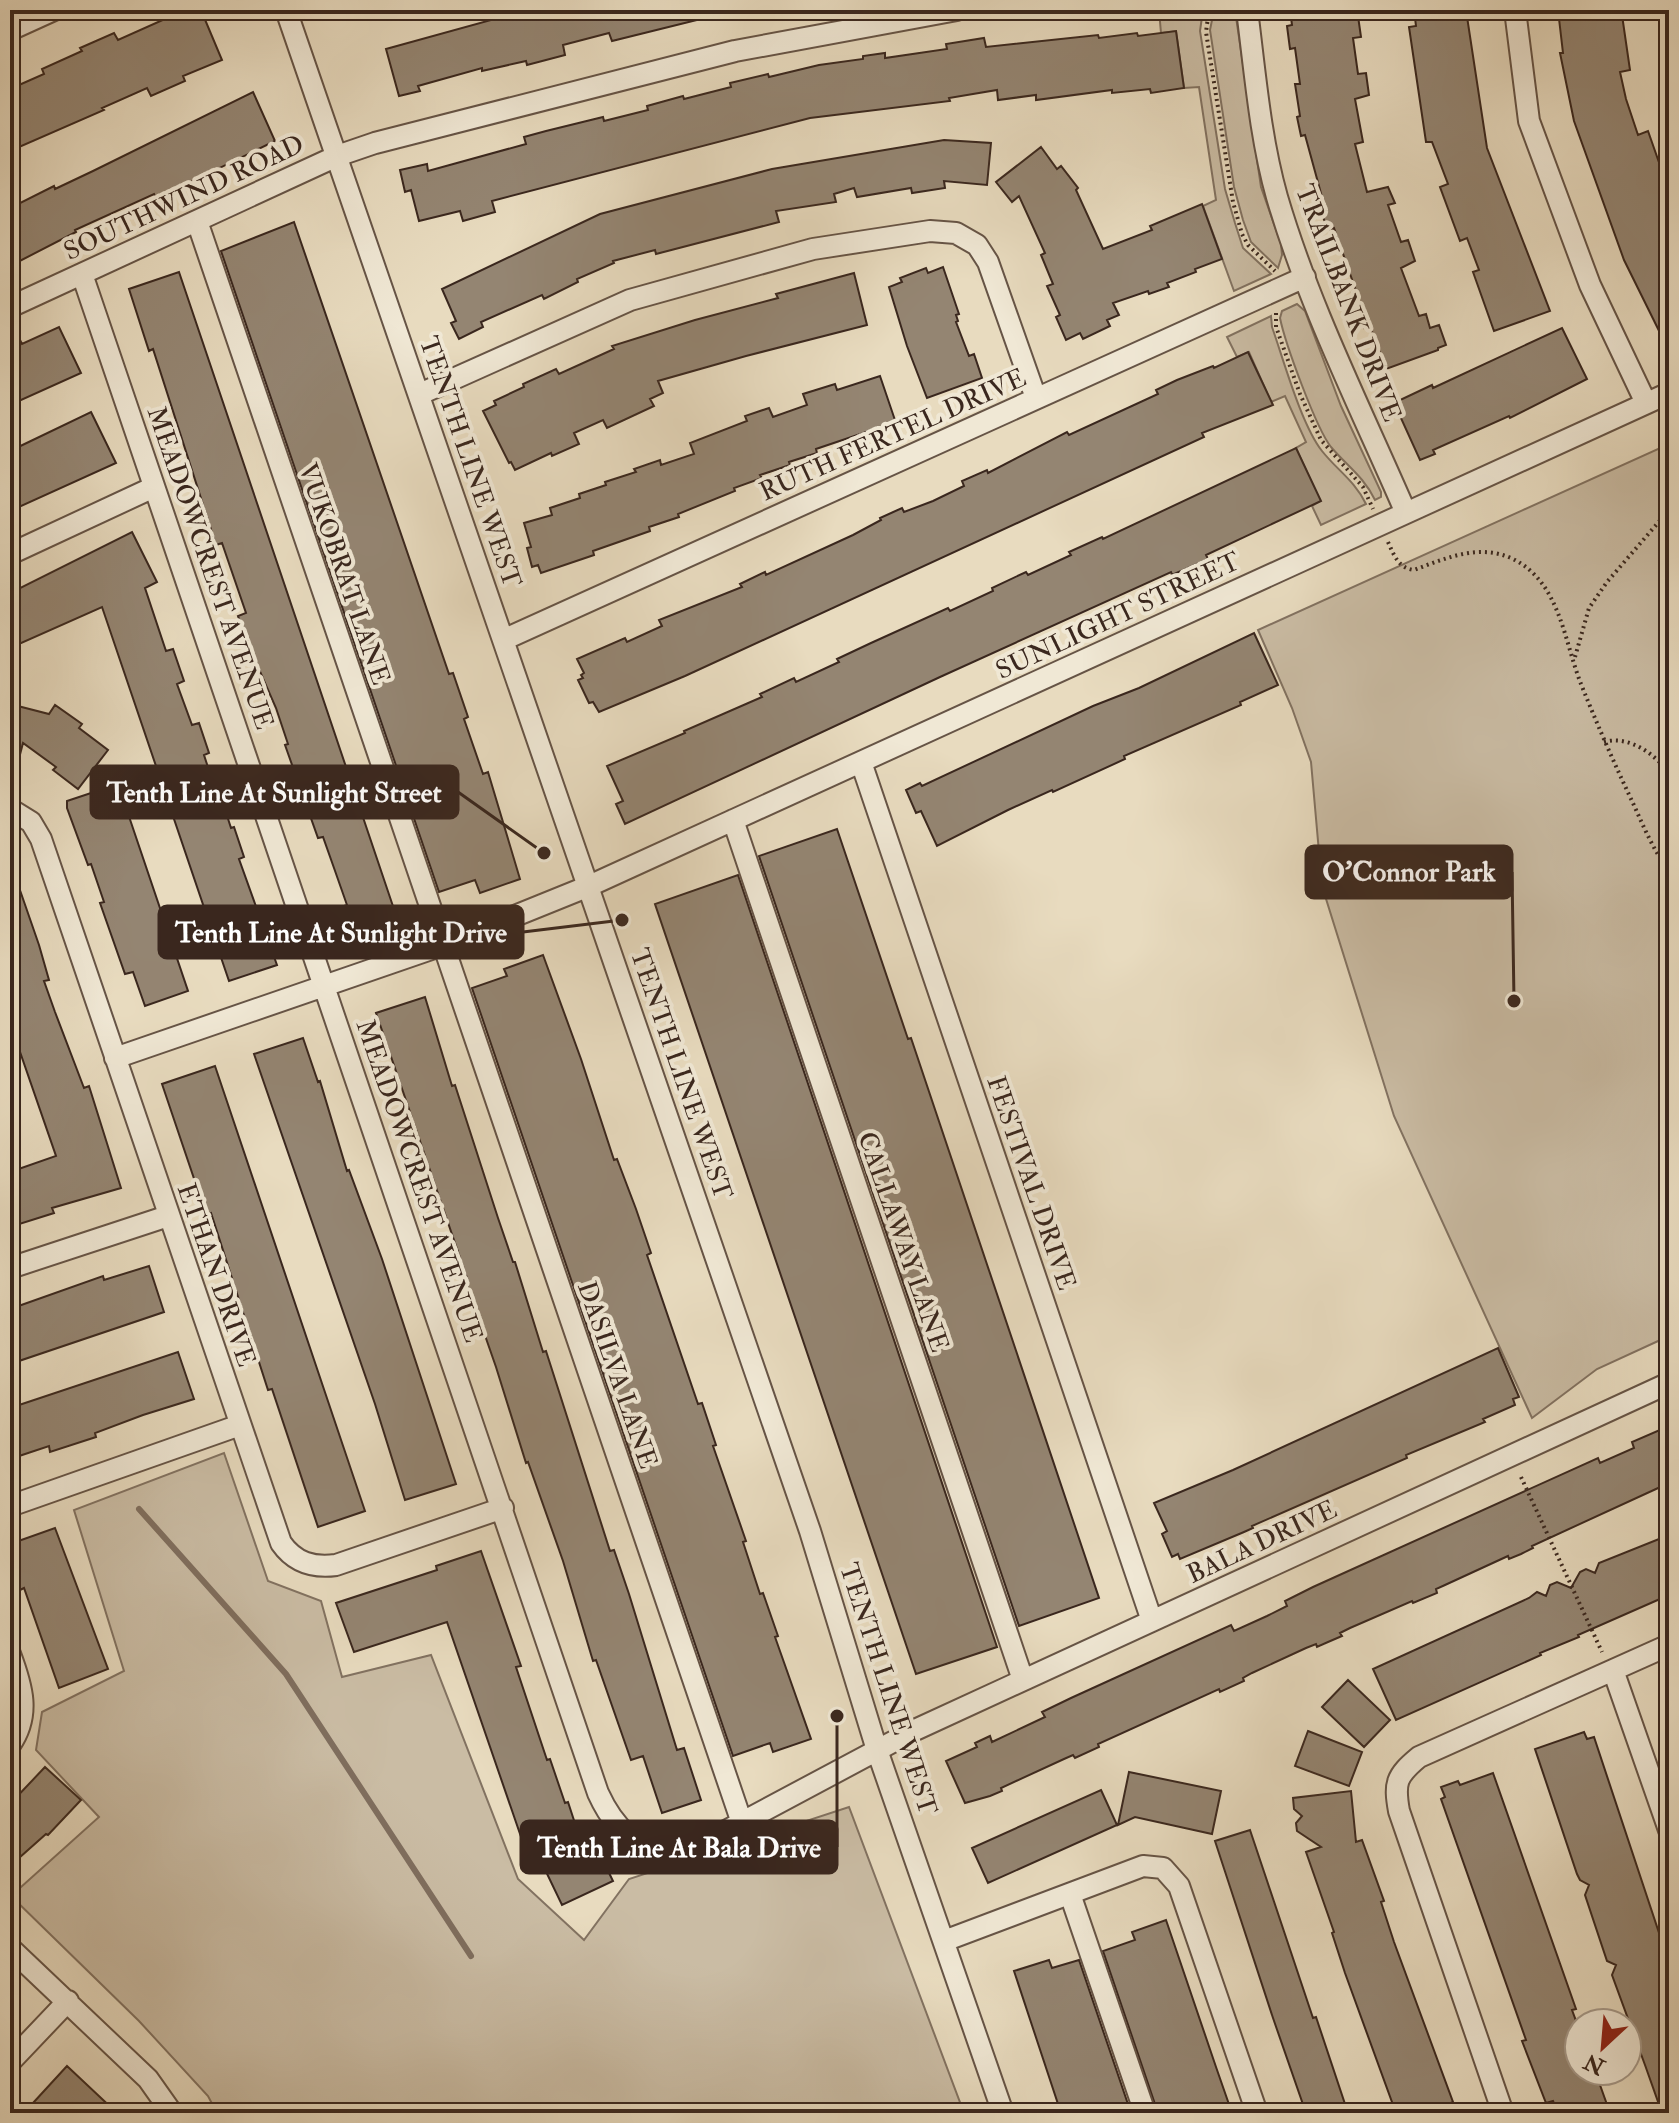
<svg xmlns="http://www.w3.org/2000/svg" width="1679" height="2123" viewBox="0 0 1679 2123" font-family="'IM FELL Double Pica',serif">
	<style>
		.green { fill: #cabca4; stroke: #827261; stroke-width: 2 }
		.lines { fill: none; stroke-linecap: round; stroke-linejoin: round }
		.stream { stroke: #7f6e5e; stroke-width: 6 }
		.building { fill: #948572; stroke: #3a271e; stroke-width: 2 }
		.minor-casing { stroke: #665446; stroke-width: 24 }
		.path { stroke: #3a271e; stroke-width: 4; stroke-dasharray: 2 4; stroke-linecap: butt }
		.minor { stroke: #f0e8d5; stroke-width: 20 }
		.labels { text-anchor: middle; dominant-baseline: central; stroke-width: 8; stroke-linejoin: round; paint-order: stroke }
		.street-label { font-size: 26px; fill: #3a271e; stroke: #f0e8d5 }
		.leader { fill: none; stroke: #3a271e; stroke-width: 3 }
		.callout-dot { fill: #3a271e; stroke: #f0e8d5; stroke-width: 3 }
		.callout { fill: #3a271e; stroke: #3a271e; stroke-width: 3 }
		.callout-label { font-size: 28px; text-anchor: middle; font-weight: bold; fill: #fff }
	</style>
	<rect width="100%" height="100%" fill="#e8dbbf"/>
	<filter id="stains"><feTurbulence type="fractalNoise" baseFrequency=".0025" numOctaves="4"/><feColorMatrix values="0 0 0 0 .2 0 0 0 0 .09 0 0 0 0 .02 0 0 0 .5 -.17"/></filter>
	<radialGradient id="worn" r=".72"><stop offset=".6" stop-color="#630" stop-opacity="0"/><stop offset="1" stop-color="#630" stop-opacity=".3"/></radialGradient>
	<path class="green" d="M1159,10h44l-3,21 25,158 10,34 8,25 28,26 -37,17 -31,-85 13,-6 -17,-113 -15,1 -8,-57 -15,2z
		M1214,10h21l26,177 20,57 1,11 -4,13 -27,-26 -8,-22 -9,-33 -24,-157z
		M1297,304l8,7 36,95 40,86v5l-6,3c-11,-23 -28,-34 -44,-53 -15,-19 -46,-104 -51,-129l2,-7z
		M1271,316l1,11c12,34 29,97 50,124 15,19 33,30 44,53l-45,21 -9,-19 8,-5 -24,-53 10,-6 -21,-46 -14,6 -22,-50 -12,5 -10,-20z
		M1669,444v892l-72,33 -65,49 -138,-302 -72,-230 -11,-124 -19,-54 -34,-78z
		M224,1453l44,128 53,20 21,76 89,-22 87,224 66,61 45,-61 220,-72 115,306h-747l-9,-17 -69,-75 -128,-125 88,-79 -63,-67 6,-38 82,-41 -50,-161z"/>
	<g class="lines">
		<path class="stream" d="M139,1509l147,165 185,282"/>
	</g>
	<path class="building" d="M175,10h26l21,50 -39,16 2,5 -34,15 -4,-8 -45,20 2,2 -94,41v-62l34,-15 -2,-5 40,-18 -2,-3 34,-15 4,7 47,-21 -2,-4z
		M527,10h185l1,6 -101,25 -3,-8 -46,12 2,10 -38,10 -1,-4 -44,10v-3l-64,18 2,5 -21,5 -13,-47z
		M1290,10h48l1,7 19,-1 3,21 -8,1 5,36 8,-1 3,22 -14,4 8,43 -8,2 12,48 21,-5 7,16 -7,2 13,37 7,-2 7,21 -14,7 18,48 7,-2 4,14 9,-3 7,20 -8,3v2l-52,19 -16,-43 -6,2 -12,-35 4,-2 -22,-63 -6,2 -8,-21 5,-1 -20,-73 -4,1 -4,-19 3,-1 -5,-32h5l-5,-36 -5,1 -3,-23 5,-1z
		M1414,10h52l21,138 63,163 -56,20 -21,-59 6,-2 -12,-32 -7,3 -20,-54 8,-3 -16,-42h-6l-17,-115 7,-1z
		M1558,10h59l1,6 4,-1 8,55 -10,2 6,27 12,36 10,-4 21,60v160l-45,-91 -50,-139 -14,-68h3z
		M1176,31l8,57 -33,5 -1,-4 -38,4v-3l-76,10v-5l-38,5 -1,-10 -48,8 1,3 -140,17 -318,83 3,11 -32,9 -3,-10 -41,10 -8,-31 -6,2 -5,-22 27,-6 1,7 98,-27 -2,-7 22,-6 57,-14 1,4 44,-11 -1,-4 36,-10 1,3 47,-12 -1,-4 38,-9 1,3 50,-12 44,-6v-3l22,-3v5l62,-9 -1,-5 38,-6 2,9 112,-12 1,3 38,-5 1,3z
		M253,92l22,49 -119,58 -2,-5 -79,36 1,2 -66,34v-58l44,-22 1,3 38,-18z
		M944,140l47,3 -4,42 -43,-4 1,7 -33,5 -1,-5 -54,9 -3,-9 -20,6 2,8 -60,9 3,11 -123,32 -1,-4 -42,11 1,2 -37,16 1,3 -34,17 -2,-4 -61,27 2,5 -24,12 -8,-16 5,-2 -14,-32 158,-75 172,-45z
		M1041,147l16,22 4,-3 17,22 -2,2 27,59 49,-19 -2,-4 52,-22 20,55 -27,10 1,3 -29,11 2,4 -20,7 -1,-3 -35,12 6,12 -12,5 3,6 -27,13 -3,-6 -14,7 -10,-23 4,-2 -13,-29 6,-2 -12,-29 4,-2 -26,-57 -7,6 -16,-20z
		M294,222l155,452 4,-1 15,44 -4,2 19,55 5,-2 32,107 -40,14 -5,-13 -36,12 -218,-641z
		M943,267l16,47 -3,1 2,6 -2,1 13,34 5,-2 8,24 -55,20 -20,-52 -18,-59 13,-5 -2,-4 26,-10 2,5z
		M179,272l220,652 -47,16 -11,-33 6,-2 -13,-37 -11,-31 -5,1 -33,-93 3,-1 -12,-36 -28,-64 -10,-28 8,-3 -24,-70 -6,2 -63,-196 -4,2 -20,-62z
		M854,273l13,52 -121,31 -88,25 5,12 -13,6 4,7 -47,22 -4,-8 -29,13 5,11 -27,12 -1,-3 -36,17 -4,-8 -2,1 -26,-52 13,-6 -2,-4 30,-14 -1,-3 33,-15 3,5 55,-25 -2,-3 83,-26 83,-22 -2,-4z
		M10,320l12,24 37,-17 22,46 -71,32z
		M1562,328l25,51 -77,39 -1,-2 -76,34 2,4 -15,6 -20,-44 4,-2 -6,-13 34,-16 1,3z
		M1248,352l25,53 -71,28 2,4 -519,239 -86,36 -6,-10 -4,1 -11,-23 5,-2 -2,-3 3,-2 -7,-14 48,-21 2,4 35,-16 -3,-6 83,-33 -2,-3 25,-12 1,3 87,-40 28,-15 -1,-2 22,-10 2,4 29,-11 31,-15 -2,-5 25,-11 1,3 79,-41 2,3 89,-41 -2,-4 21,-10 36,-14 1,2z
		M880,376l17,50 -21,7 -1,-4 -59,20 1,4 -28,9 1,3 -30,10 2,3 -28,10 1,3 -57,23 1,3 -30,10 1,4 -57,20 1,4 -53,18 -3,-8 -6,2 -5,-19 4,-1 -7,-24 28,-8 -2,-7 30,-10 -1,-4 27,-9 -1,-3 31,-10 -2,-3 26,-9 1,5 33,-11 -4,-11 57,-22 -2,-5 24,-8 4,9 34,-12 -4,-11 32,-10 2,6z
		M91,412l25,51 -106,48v-60z
		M1296,448l25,53 -115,54 2,4 -36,16 -1,-3 -231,105 -315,147 -9,-20 7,-3 -16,-35 78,-33 -1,-2 78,-34 -2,-3 34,-16 2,4 43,-20 -2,-3 34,-16 77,-35 2,3 43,-20 -1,-3 34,-16 2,3 43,-20 -2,-3 33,-15 1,2z
		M132,532l25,50 -12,6 21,63 7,-2 11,32 -7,3 15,41 7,-2 10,30 -5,2 12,37 3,-1 12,37 3,-1 10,30 -5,2 38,106 -48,16 -127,-374 -92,41v-55z
		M1254,633l24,52 -38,17 1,3 -117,51 1,3 -72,33 -1,-2 -44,20 -71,36 -16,-35 -5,2 -10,-23 14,-7 2,3 171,-80 46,-18z
		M10,704l39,10 6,-9 27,19 -3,4 29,22 -30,39 -25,-19 3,-3 -33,-24 -7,27 -6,-1z
		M118,784l70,207 -43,15 -12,-34 -8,2 -25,-71 4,-1 -13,-38 -3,1 -21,-57v-7z
		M837,829l71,210 3,-1 188,560 -80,28 -260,-770z
		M13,870l26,75 10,35 -5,1 11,31 29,76 5,-2 32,102 -69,20 2,5 -44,14v-55l46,-16 -46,-133v-152z
		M738,875l259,772 -81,27 -261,-770z
		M543,955l38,104 33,101 3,-1 19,50 15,44 -4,2 51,149 4,-1 14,42 -3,1 33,95 -3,1 17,52 3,-1 15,43 -3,1 36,102 -38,13 -3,-9 -37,13 -261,-768 35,-12 -3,-7z
		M425,997l27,89 3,-1 43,133 15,44h2l28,90 3,-1 64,200 4,-1 15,44 48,156 7,-2 17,52 -39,13 -19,-57 -12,4 -35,-100 -3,1 -30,-100 -35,-99 -2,1 -30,-96 -31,-89h2l-91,-265z
		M303,1038l15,44 2,-1 27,90 2,-1 33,89 74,225 -51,16 -30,-96 -121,-350z
		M215,1066l150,445 -47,16 -46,-138 -4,1 -57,-177 -5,1 -44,-130z
		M149,1266l15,46 -154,52v-55l93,-33 1,4z
		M1498,1348l21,49 -6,2 2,6 -32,14 2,3 -79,33 1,3 -155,68 1,2 -9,4 -64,27 -2,-5 -6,3 -10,-23 5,-3 -13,-28 79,-33z
		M178,1352l16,47 -51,16 -48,18 1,4 -46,15 -1,-6 -39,13v-51z
		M1669,1426v57l-137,63 1,2 -12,6 -12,5 -1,-3 -63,29 -9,4 1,4 -24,10 -1,-2 -62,27 -10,5 2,3 -14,6 -11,5 -1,-3 -10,4 -54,25 -9,5 1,3 -24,11 -1,-3 -121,55 1,3 -24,11 -2,-3 -9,4 -63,29 1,3 -12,5 -25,7 -19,-42 31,-14 -2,-4 15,-7 2,6 53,-25 -3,-5 29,-14 160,-73 3,6 33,-15 20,-10 -2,-5 28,-14 285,-129 2,5 34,-15 -2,-6z
		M55,1528l53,141 -49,19 -35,-100 -6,3 -8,-22v-25z
		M1669,1535v60l-91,40 1,2 -39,16 1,2 -145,65 -23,-51 156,-71 8,-6 9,4 4,-11 7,-3 14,6 9,-16 6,-3 9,4 4,-10z
		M481,1551l40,115 -5,1 31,93 3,-1 15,44 3,-1 15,46 11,-6 19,39 -51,24 -23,-48 -10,3 -82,-238 -93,30 -18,-49 101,-33 -1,-4z
		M1348,1680l42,40 -26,27 -42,-40z
		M1308,1731l54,21 -13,34 -54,-20z
		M1584,1732l3,7 7,-2 75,226v150h-7l-17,-48 -33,-90 4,-10 -9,-4 -22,-66 4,-10 -9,-5 -3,-6 -42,-125z
		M45,1767l36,33 -33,35 -2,-1 -36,32v-62z
		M1129,1772l92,19 -9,43 -77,-17 -17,8z
		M1493,1773l83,236 -4,1 7,19v42h16l15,42h-52l-5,-12 -7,2 -24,-62 4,-1 -85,-241 4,-2 -4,-10 17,-6 2,4z
		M1101,1790l16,35 -129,58 -16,-35z
		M1351,1791l5,51 6,-2 22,61 -3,1 13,40 59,160 -7,3 3,8h-53l-51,-140 -13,-40 2,-1 -28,-80 15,-5 -24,-16 -1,-8 6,-7 -8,-7 -1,-11z
		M1250,1830l63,188 3,-1 32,96h-42l-33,-95 -58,-177z
		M1166,1920l50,147 16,46h-74l-55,-162 32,-11 -3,-8z
		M1049,1960l3,8 27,-8 52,153h-70l-47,-142z
		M67,2066l50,47h-73l-11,-10z"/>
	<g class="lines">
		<defs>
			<path id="minor" d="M286,10l524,1521 67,219 126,363
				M1247,10c8,62 13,127 30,187 32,109 84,212 129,316
				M1515,10l14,111 61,164 56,118
				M10,30l44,-20
				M197,221l545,1602
				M82,274l516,1519c21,46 56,72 107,49l210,-112 754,-347
				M10,307l327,-151 38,-13 360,-92 222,-41
				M420,394l210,-94 183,-51 117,-18 26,2 21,12 11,17 48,136
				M10,554l144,-67
				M503,640l802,-363
				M861,762l291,859
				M10,809l21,13 10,17 240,704c14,20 32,25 55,22l167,-57
				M733,820l290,860
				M115,1058l328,-113 146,-59 1080,-493
				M10,1268l158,-52
				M10,1506l230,-81
				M10,1654c12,32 21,61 0,91
				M1613,1670l56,160
				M1070,1894l75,219
				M944,1941l199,-75 20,2 16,18 78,227
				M10,1948l138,131 24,34
				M10,2062l58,-61
				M1503,2113l-104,-302c-5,-28 -3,-35 20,-54l250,-112"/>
		</defs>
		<use href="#minor" class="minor-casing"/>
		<path class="path" d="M1209,10l-3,22 27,170 9,32 6,11 27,26
			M1276,313v14l24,67 21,46 42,47 10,22
			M1388,542c6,13 10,26 26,28 32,-12 66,-27 99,-11 47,23 51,82 68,125 16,40 33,79 51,117 11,24 21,49 37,70
			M1575,657l14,-49 18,-26 62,-72
			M1604,742c25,-7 51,12 65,31
			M1669,992l-7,32 7,32
			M1521,1477l81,175"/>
		<use href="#minor" class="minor"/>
	</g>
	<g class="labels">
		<g class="street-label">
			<text transform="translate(184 198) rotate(-25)">SOUTHWIND ROAD</text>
			<text transform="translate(1348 303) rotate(69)">TRAILBANK DRIVE</text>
			<text transform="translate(893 435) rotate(-24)">RUTH FERTEL DRIVE</text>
			<text transform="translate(470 462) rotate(71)">TENTH LINE WEST</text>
			<text transform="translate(210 568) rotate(71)">MEADOWCREST AVENUE</text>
			<text transform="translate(344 574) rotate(71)">VUKOBRAT LANE</text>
			<text transform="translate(1118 616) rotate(-25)">SUNLIGHT STREET</text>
			<text transform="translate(681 1074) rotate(71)">TENTH LINE WEST</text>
			<text transform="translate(419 1181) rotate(71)">MEADOWCREST AVENUE</text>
			<text transform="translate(1031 1183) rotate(71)">FESTIVAL DRIVE</text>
			<text transform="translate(903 1242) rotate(71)">CALLAWAY LANE</text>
			<text transform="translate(216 1275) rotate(71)">ETHAN DRIVE</text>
			<text transform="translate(617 1375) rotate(71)">DASILVA LANE</text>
			<text transform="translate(1262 1542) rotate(-25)">BALA DRIVE</text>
			<text transform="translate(888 1689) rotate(72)">TENTH LINE WEST</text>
		</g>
	</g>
	<path class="leader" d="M544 853L458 792M1514 1001L1512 872M622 920L523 932M837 1716L837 1847"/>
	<g class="callout-dot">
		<circle cx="544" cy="853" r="8"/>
		<circle cx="1514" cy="1001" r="8"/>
		<circle cx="622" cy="920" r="8"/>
		<circle cx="837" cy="1716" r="8"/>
	</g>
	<g class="callout">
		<rect x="91" y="766" width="367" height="52" rx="8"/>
		<rect x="1306" y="846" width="206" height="52" rx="8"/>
		<rect x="159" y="906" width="364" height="52" rx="8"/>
		<rect x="521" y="1821" width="316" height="52" rx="8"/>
	</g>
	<g class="callout-label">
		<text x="274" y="802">Tenth Line At Sunlight Street</text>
		<text x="1409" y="881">O'Connor Park</text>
		<text x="341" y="942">Tenth Line At Sunlight Drive</text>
		<text x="679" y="1857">Tenth Line At Bala Drive</text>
	</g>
	<rect width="1679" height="2123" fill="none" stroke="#e8dbbf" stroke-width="40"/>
	<rect x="12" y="12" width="1655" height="2099" fill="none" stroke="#3a271e" stroke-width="4"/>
	<rect x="20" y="20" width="1639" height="2083" fill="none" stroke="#3a271e" stroke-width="2"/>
	<g transform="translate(1603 2047) rotate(206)"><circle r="38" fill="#f0e8d5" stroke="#a79b8c" stroke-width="2"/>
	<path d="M0-6L14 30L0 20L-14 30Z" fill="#8f2418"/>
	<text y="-12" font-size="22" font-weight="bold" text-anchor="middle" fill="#3a271e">N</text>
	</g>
	<rect width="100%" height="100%" filter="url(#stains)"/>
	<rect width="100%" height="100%" fill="url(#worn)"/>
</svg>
